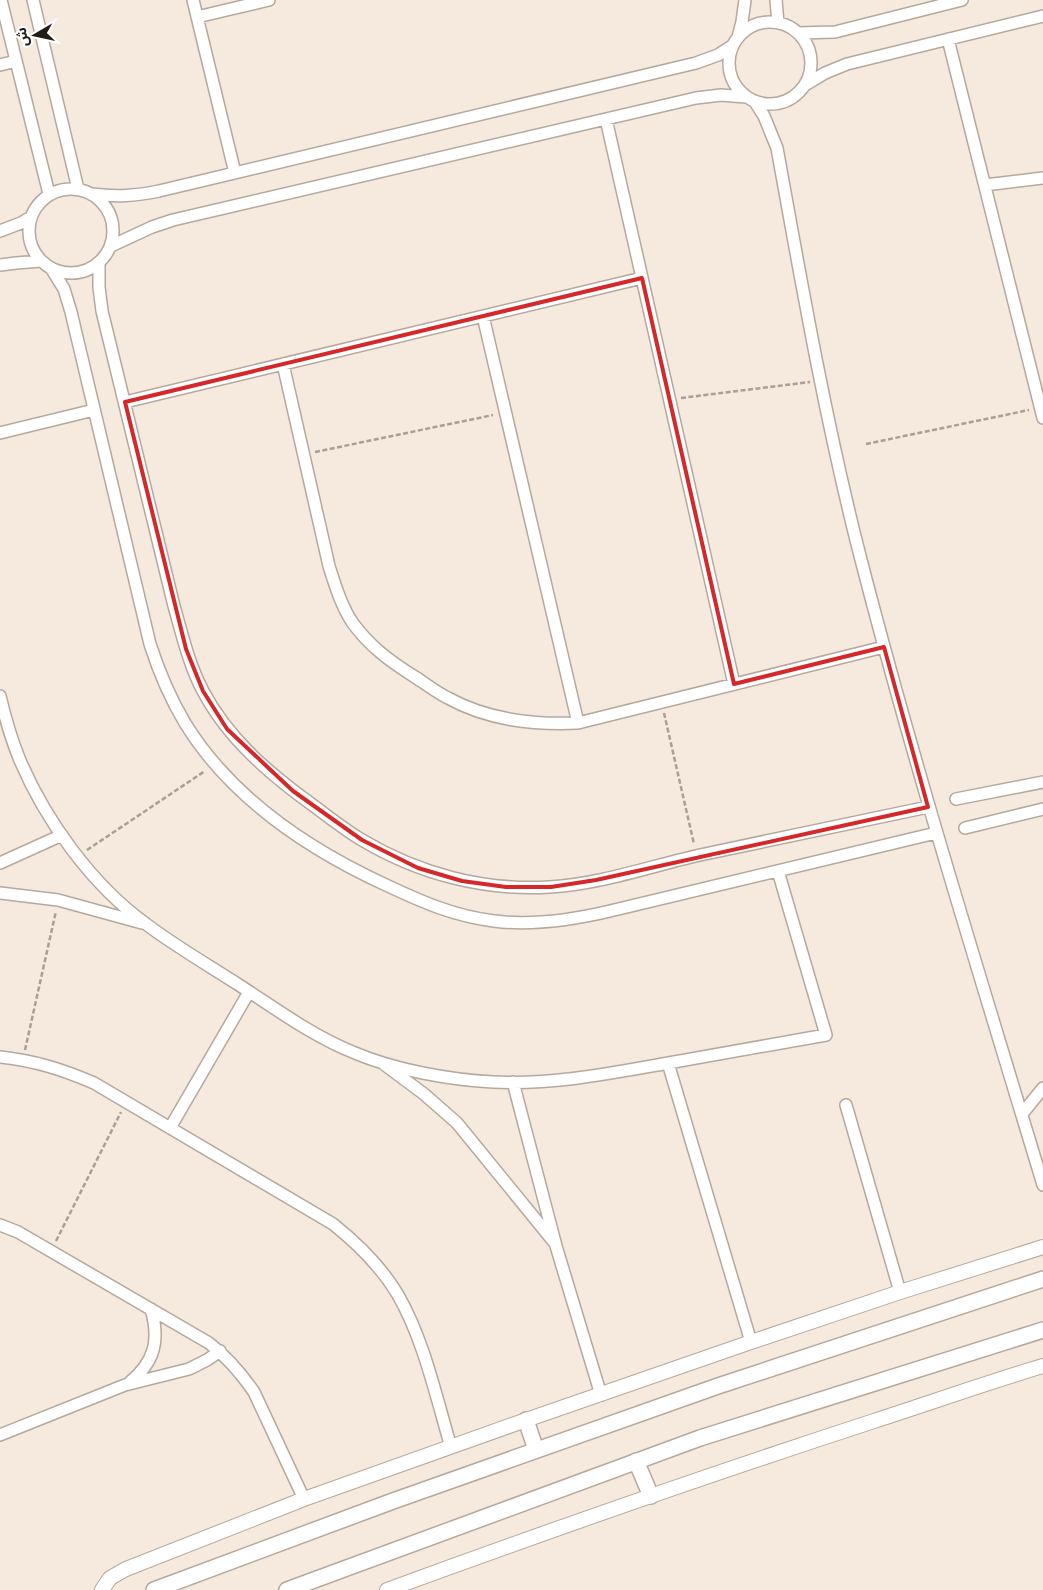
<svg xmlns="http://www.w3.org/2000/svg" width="1043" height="1590" viewBox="0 0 1043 1590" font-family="'Source Serif 4','Noto Sans Arabic',serif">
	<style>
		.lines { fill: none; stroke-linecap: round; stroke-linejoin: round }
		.minor-casing { stroke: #b5a89d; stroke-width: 14 }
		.tertiary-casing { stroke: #b5a89d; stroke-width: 16 }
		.secondary-casing { stroke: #b5a89d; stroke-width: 18 }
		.path { stroke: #a99f96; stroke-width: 2.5; stroke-dasharray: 5 2.5; stroke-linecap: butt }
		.minor { stroke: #fff; stroke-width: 11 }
		.tertiary { stroke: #fff; stroke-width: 14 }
		.secondary { stroke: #fff; stroke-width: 15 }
		.marked { fill: none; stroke: #d62828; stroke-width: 4; stroke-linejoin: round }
	</style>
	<rect width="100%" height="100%" fill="#f6e9dd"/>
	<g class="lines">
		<defs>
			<path id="minor" d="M1,0l48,194
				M33,0l45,189
				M193,0l42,173
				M776,0l2,23
				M197,17l72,-17
				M729 63a41 41 0 1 1 82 0a41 41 0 1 1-82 0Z
				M798,33l37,-1 127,-32
				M738,37l4,-15 3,-22
				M948,39l95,379
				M0,65l16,-4
				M805,85l20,-12 22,-9 196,-48
				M755,102l9,14 13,32c24,132 47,265 80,396 55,216 122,428 186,641
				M606,119l128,565
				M985,185l58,-7
				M29 231a42 42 0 1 1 84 0a42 42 0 1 1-84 0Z
				M92,194c25,3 43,2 67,-3l537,-128 22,-8 14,-9
				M0,231l21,-8 10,-6
				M111,246l41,-19 21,-7 523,-122 25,-3 25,2
				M99,263v24l3,24 72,295c8,28 15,59 29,85 25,48 68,84 111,115 16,12 31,24 48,34 57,34 122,51 188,47 51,-3 101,-21 150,-32 76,-16 152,-32 228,-48
				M0,265l16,-2 25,-2
				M51,268l13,21 7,23 79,332c9,28 20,54 35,79 46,75 123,126 201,162 36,17 68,31 108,36 39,5 78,-1 116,-10l326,-78
				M483,316l95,407
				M283,364l46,202c6,19 12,39 23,56 17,24 39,40 63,55 11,7 21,15 33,21 40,22 84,27 130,25l306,-76
				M125,402l517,-124
				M0,433l94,-23
				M0,696c5,21 11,42 19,62 26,62 73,127 127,166 29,22 62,41 93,61 37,24 75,52 116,68 40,17 96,27 138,29 57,3 114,-8 170,-18 54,-10 108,-19 163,-29l-48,-164
				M956,799l87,-17
				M965,828l78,-19
				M0,863l62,-28
				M0,893l58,7 84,23
				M0,1057c36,4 61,12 94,26l239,141c25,20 48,42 65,71 26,45 38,102 53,152
				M668,1063l83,279
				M385,1065l39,29 33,29 97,119
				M513,1082l43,164 45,149
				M846,1105l54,187
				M1022,1114l21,-26
				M170,1128l79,-136
				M0,1225l18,7 191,111c18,14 32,30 45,49l50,107
				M129,1383c26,-21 31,-43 22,-74
				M0,1435l125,-50 64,-16 18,-9 13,-9"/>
			<path id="tertiary" d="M102,1590l8,-12 16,-9 178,-70 222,-79 225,-78 149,-50 143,-45
				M387,1590c161,-59 324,-116 487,-169 56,-18 112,-38 169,-55"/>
			<path id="secondary" d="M526,1420l10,30
				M636,1461l15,35
				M154,1590l239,-89 325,-115 325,-107
				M287,1590l413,-152 343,-108"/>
		</defs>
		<use href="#minor" class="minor-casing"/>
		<use href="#tertiary" class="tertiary-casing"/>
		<use href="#secondary" class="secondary-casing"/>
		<path class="path" d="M681,398l129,-16
			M866,444l163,-34
			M315,452l178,-37
			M664,713l30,131
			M87,850l118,-79
			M25,1050l31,-139
			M56,1241l65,-129"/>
		<use href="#minor" class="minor"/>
		<use href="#tertiary" class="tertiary"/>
		<use href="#secondary" class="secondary"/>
	</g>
	<path class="marked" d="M642,278l92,406 150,-37 44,160 -332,73 -45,7h-45l-44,-6 -44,-13 -56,-28 -69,-49 -66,-62 -24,-38 -17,-42 -61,-247z"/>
	<g transform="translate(35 35) rotate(261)" stroke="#ffffff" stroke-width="4" paint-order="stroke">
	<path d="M0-4L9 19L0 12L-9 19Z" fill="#211c18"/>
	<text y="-8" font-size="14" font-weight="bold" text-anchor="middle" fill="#211c18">ش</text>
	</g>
</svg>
